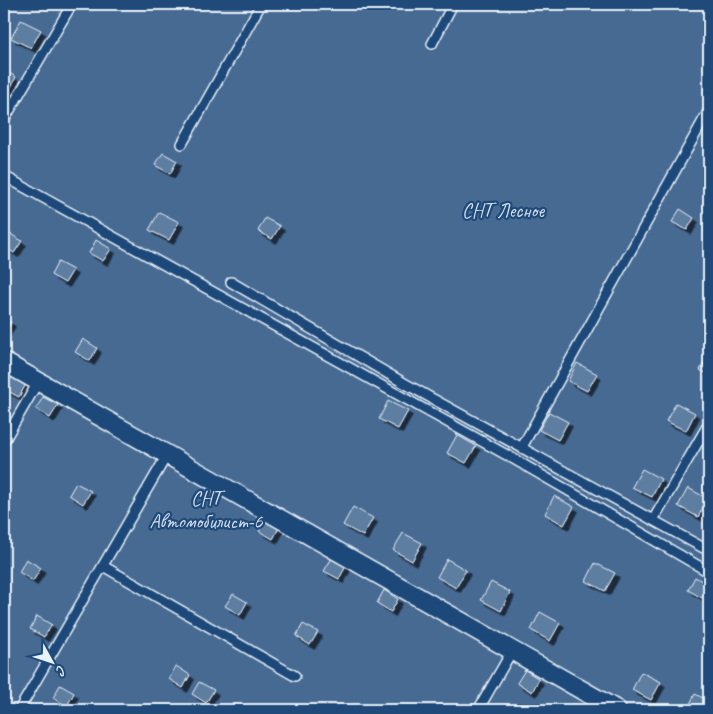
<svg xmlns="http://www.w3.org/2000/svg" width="713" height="714" viewBox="0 0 713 714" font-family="Caveat,sans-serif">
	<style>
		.green { fill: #476b93; stroke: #98aec6 }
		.building { fill: #5d7da1; stroke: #e8f1f8; filter: url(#shadow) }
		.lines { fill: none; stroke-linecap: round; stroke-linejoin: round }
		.service-casing { stroke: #e8f1f8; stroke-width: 12 }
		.minor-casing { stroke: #e8f1f8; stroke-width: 21 }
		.service { stroke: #1f4a7a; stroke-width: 9 }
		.minor { stroke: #1f4a7a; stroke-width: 18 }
		.labels { text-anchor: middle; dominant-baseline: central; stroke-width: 4.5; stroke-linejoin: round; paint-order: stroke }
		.park-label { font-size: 20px; fill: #d0dde9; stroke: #1f4a7a }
	</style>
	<defs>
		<filter id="shadow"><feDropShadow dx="4.5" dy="4.5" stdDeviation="0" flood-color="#0009"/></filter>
	</defs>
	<rect width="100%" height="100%" fill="#2b5482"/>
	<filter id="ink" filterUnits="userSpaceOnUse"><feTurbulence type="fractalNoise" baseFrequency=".02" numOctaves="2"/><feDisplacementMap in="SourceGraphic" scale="10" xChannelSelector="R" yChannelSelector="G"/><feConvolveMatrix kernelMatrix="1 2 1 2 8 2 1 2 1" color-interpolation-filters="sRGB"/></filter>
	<g filter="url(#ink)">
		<path class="green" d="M4,4h705v706h-705z"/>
		<path class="building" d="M21,20l20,10 -10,18 -20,-10z
			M4,70l12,7 -9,18 -3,-2z
			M163,153l14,8 -7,13 -15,-9z
			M680,209l14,9 -7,12 -15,-8z
			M159,212l20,10 -10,18 -20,-10z
			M265,218l15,8 -8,13 -14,-8z
			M7,232l15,9 -8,12 -10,-6v-9z
			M96,240l15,9 -8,12 -14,-8z
			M58,262l15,8 -8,13 -14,-8z
			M4,318l7,4 -7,13z
			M83,339l14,9 -7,13 -15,-9z
			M709,353v22l-9,-5z
			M577,363l20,11 -10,17 -19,-10z
			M12,376l14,8 -7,13 -15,-8z
			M43,397l15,8 -8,13 -14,-9z
			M388,401l20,10 -10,18 -19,-10z
			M676,403l19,10 -9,18 -20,-10z
			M549,412l19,10 -10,18 -19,-10z
			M457,435l19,11 -10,17 -19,-10z
			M642,469l19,10 -9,18 -20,-10z
			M76,483l15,8 -8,13 -14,-9z
			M688,488l20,11 -10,18 -20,-11z
			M554,496l20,11 -10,18 -19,-11z
			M353,507l20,11 -10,18 -20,-11z
			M266,518l14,8 -7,13 -14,-8z
			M403,533l19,10 -10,18 -19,-11z
			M332,558l14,8 -7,13 -15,-8z
			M26,559l15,9 -8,13 -14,-9z
			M447,559l19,11 -10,18 -19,-11z
			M595,563l20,10 -10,18 -19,-10z
			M695,577l14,8 -7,13 -14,-8z
			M491,582l19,10 -9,19 -20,-11z
			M384,590l14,9 -7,13 -14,-9z
			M233,594l14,8 -7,13 -15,-9z
			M540,612l20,11 -10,18 -19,-11z
			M37,616l15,9 -8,12 -14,-8z
			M303,624l15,8 -8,13 -14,-9z
			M176,666l14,9 -7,13 -14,-9z
			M525,670l14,9 -7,13 -15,-9z
			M641,672l20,10 -10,18 -19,-10z
			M199,682l15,8 -8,13 -14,-9z
			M60,685l14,8 -7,13 -14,-8z
			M695,694l14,7v9h-22z"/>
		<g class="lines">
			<defs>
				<path id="service" d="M432,44l21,-40
					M4,120l68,-116
					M182,144l79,-140
					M4,176l508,282 197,114
					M231,282l173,101 305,168
					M4,441l34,-59
					M522,447l187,-337
					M653,520l56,-97
					M103,566l192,110
					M19,710l148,-255
					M478,710l34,-59"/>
				<path id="minor" d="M4,362l613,348"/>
			</defs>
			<use href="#service" class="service-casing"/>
			<use href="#minor" class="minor-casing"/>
			<use href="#service" class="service"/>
			<use href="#minor" class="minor"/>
		</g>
	</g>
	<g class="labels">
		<g class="park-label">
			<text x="503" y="210">СНТ Лесное</text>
			<text x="206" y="498">СНТ<tspan x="206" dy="23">Автомобилист-6</tspan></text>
		</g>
	</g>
	<rect width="713" height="714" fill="none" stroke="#1f4a7a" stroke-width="20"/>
	<rect x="10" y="10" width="693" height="694" fill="none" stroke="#e8f1f8" stroke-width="2" filter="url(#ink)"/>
	<g transform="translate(52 662) rotate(130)" stroke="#1f4a7a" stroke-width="4" paint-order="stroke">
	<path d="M0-4L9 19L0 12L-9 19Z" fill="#e8f1f8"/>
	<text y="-8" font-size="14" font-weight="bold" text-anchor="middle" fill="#e8f1f8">С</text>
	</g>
</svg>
